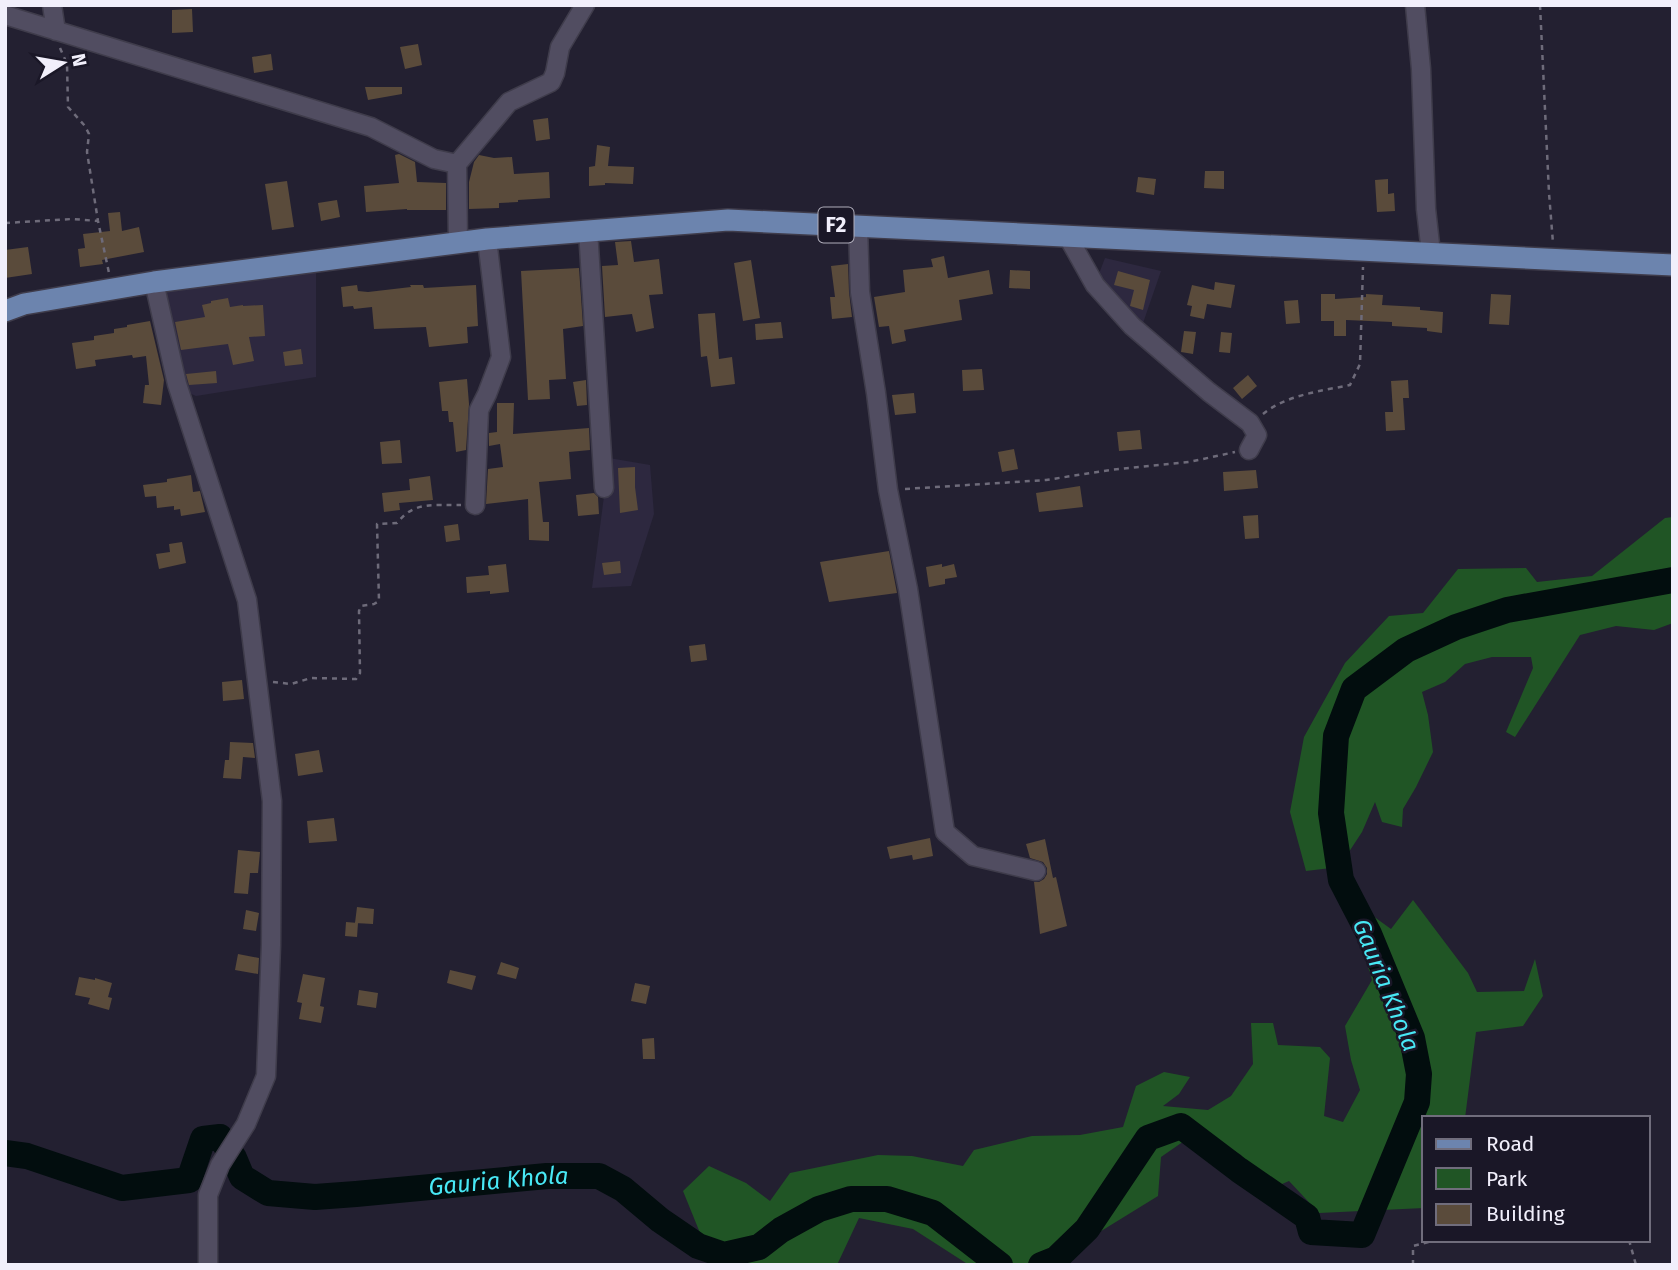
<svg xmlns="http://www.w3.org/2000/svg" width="1678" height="1270" viewBox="0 0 1678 1270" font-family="'Fira Sans',sans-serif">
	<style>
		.built { fill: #2d283f }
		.green { fill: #205525 }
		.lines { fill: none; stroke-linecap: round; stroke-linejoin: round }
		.river { stroke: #020d0e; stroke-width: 26 }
		.building { fill: #5a4b3b }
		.minor-casing { stroke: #3f3c4b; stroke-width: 21 }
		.major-casing { stroke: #3f3c4b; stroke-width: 24 }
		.path { stroke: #6e6b7a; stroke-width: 2.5; stroke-dasharray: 5 5; stroke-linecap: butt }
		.minor { stroke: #514d61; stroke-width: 18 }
		.major { stroke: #6c84ae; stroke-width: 21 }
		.labels { text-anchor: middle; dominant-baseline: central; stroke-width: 5; stroke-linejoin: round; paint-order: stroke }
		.shield { fill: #1a1727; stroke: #b0aebb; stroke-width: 2 }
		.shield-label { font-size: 21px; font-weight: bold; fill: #f1effb }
		.water-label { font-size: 24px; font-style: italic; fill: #48e8f5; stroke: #1a1727 }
	</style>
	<rect width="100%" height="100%" fill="#232031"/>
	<path class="built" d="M1105,258l56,13 -19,55 -45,-47z
		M316,272v105l-120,19 -16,-7 -20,-97z
		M609,458l41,7 4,49 -23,72 -39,2z"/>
	<path class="green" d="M1673,517v106l-19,7 -38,-4 -36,9 -65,102 -9,-5 27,-64 -2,-11h-39l-27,7 -20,18 -23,10 6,23 5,37 -17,35 -13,22 -1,18 -20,-5 -7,-20 -13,30 -23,35 -33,4 -16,-59 14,-75 41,-74 44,-47 34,-3 35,-44 68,-1 11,14 55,-6 73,-58z
		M1413,900l55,73 9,19 47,-1 11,-32 8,37 -20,30 -47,6 -11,86h-41v90l-105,5 -30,-32 -21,9 -27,-35 -41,-25 -39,27 -3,39 -112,69h-77l-56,-36 -54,-11 -22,47h-124l-30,-74 26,-25 37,17 24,18 20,-28 88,-18 34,1 51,10 11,-16 58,-14 48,-1 43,-8 13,-41 28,-14 26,5 -11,17 -16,12 45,4 23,-14 22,-32 -2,-41h22l5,22 42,2 10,11 -6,58 19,6 17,-32 -9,-30 -6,-34 27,-46 -19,-63 20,-1 18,13z"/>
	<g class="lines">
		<g class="river">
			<path id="s1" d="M5,1153l22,3 95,32 67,-8 14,-41 17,-2 14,21 8,19 26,16 47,4 41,-3 191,-18h52l24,13 37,31 38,26 26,9 35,-8 22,-17 38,-21 32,-10h36l46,14 67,52"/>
			<path d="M1041,1265l15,-6 31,-30 61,-91 33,-12 58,44 68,47 4,15 51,3 55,-133 2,-28 -7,-36 -43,-104 -28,-54 -10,-67 5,-77 18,-47 52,-39 50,-23 51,-17 166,-30"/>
		</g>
	</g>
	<path class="building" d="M192,9l1,23 -21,1v-23z
		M418,44l4,21 -17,4 -5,-22z
		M271,54l2,16 -19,3 -2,-16z
		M365,87h37v7l-34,6z
		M548,118l2,21 -14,2 -3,-21z
		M597,145l13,2 -2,19 26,1 -1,17 -28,-1v2l-16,1v-19l6,-1z
		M399,154l16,8 2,20 29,1v27h-39v-1l-41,3 -2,-26 35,-3 -4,-28z
		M479,155l15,3 18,-1 2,17 35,-2 1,26 -32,2v2l-19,1v5l-30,1v-27l5,-20z
		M1205,171h19v18l-20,-1z
		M1138,177l18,2 -2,16 -18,-3z
		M1388,179v15l6,-1 1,18 -18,1 -2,-32z
		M287,181l7,46 -22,3 -7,-46z
		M337,200l3,17 -19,4 -3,-18z
		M120,212l2,19 17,-4 5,25 -42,8 1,4 -23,3 -2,-18 7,-1 -2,-14 27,-3 -2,-18z
		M631,241l3,21 25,-3 4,35 -14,1 5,33 -18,4 -4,-18 -27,3 -3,-51 16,-1 -3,-23z
		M28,247l4,27 -27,4v-28z
		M944,256l4,22 41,-8 4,24 -34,6 3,20 -58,10 2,11 -14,3 -3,-18 -10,1 -5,-30 31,-5 -2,-22 30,-3 -2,-8z
		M751,260l9,58 -17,3 -9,-58z
		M848,264l1,28 3,25 -20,2 -2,-22h5l-4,-31z
		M579,268l4,58 -20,3 3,50 -17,1 1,19 -22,1 -7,-129z
		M1010,270l20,1v18l-21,-1z
		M1118,271l32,9 -7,30 -13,-4 4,-16 -20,-5z
		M1215,282l20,3 -4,23 -24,-4 -3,15 -14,-3 2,-10 -5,-1 5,-20 22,5z
		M357,285l1,6 10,1 43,-5 -1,-2h13l1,3 52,-3 2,41 -11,1 1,16 -39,4 -3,-20 -52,2 -2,-22 -18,2 -1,-3 -10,1 -2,-20z
		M1321,294h14v5l31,-2v-3l17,1 -1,10 38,2v3l23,2 -1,21 -15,-2v-3l-35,-2v-4l-46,-2v16h-12v-15h-13z
		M1491,294l20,1 -2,30 -20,-1z
		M228,298l2,9 13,-2v1l20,-1 2,31 -16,1 5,24 -21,4 -5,-21 -47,6 -6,-28 30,-5 -3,-12 9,-2v-2z
		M1298,300l2,23 -14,1 -2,-23z
		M715,313l4,46 13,-2 3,27 -24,3 -4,-31 -6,1 -3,-43z
		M150,321l14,59 -3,25 -18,-2 2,-18h4l-3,-29 -13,2 -1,-3 -37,5 1,6 -20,3 -4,-26 22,-3v-4l20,-3v-4l13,-2v-2z
		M781,322l2,16 -27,2 -1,-16z
		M1184,331l12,1 -3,22 -12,-2z
		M1221,332l11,1 -2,20 -11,-1z
		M301,349l2,15 -18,2 -2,-14z
		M982,369l2,21 -21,1 -1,-21z
		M216,371l1,12 -28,2 -3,-11z
		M1248,375l9,11 -15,13 -9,-11z
		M467,379l2,25 -3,46 -10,2 -3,-30h-4l-1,-11h-6l-3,-29z
		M586,380l1,25 -10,1 -4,-24z
		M1408,380l1,18h-6l2,32 -19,1 -1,-19h8l-2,-31z
		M914,393l2,20 -21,2 -3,-20z
		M497,403h17l-1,31 76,-6 1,22 -21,2 2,27 -32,3 4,40h6v19l-20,-1 -1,-41 -42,5 2,-35 15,-2 -3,-23 -11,2v-13l8,-1z
		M1140,430l2,19 -23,2 -2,-19z
		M400,440l2,23 -20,1 -2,-22z
		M1014,449l4,20 -16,3 -4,-20z
		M635,467v20l3,23 -18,3 -2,-45z
		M1256,470l2,18 -34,3 -1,-19z
		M191,475l2,17 7,-1 5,21 -24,4 -1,-7 -6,1v-4l-17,2 -1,-12 -11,1 -2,-12 24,-3v-3z
		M430,476l3,24 -34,3 1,7 -16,2 -2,-19 28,-3 -1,-11z
		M1080,486l3,21 -44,5 -3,-19z
		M594,493l4,4 1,17 -21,2 -2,-21z
		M1258,515l1,23 -14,1 -2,-23z
		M458,524l2,16 -14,2 -2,-16z
		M182,542l4,21 -27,6 -3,-15 14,-2 -1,-8z
		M889,551l8,42 -68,9 -9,-40z
		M620,561l1,12 -17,2 -2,-12z
		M506,564l3,28 -19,2v-3l-23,2 -1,-16 23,-2 -1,-9z
		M942,564v3l12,-3 3,13 -12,2v5l-16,3 -3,-20z
		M705,644l2,16 -16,2 -2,-16z
		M242,680l2,19 -21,2 -1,-19z
		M230,742l23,1 2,15 -12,-1 -2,22 -18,-1 2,-18h4z
		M319,750l4,22 -25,4 -3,-22z
		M334,818l3,23 -28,2 -2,-22z
		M930,838l3,18 -20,4 -1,-5 -22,4 -3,-12z
		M1045,839l8,39 3,-1 11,49 -27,8 -6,-52h5l5,-3 3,-5v-6l-4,-6 -13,-4 -4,-14z
		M238,850l22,2 -2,21h-8l-2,21 -14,-1z
		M357,907l17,2 -1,15 -18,-1z
		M246,910l13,3 -3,18 -13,-2z
		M346,922l12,1 -1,14 -12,-1z
		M238,954l21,4 -1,16 -23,-4z
		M501,962l18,6 -3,11 -19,-5z
		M450,970l26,6 -4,14 -25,-7z
		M303,974l22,4 -5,28 4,1 -3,16 -22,-4 3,-16 -5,-1z
		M79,977l16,3v-2l17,5 -4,14 4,1 -3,12 -21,-6 2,-6 -15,-3z
		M635,983l15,3 -4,18 -15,-3z
		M359,990l19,3 -2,15 -19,-3z
		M654,1038l1,21h-12l-1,-20z"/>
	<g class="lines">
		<defs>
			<path id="minor" d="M52,5l4,26
				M1415,5l6,64 5,140 5,44
				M5,15l366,112 63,32 23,5
				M858,226l2,66 16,101 12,97 20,99 37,243 28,24 63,15
				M588,230l16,258
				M1068,237l27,48 37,41 77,66 41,31 7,12 -8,15
				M458,242l-1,-78 52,-62 42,-20 4,-9 5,-26 25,-42
				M154,282l23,102 70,216 25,201 -1,144 -5,131 -20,48 -26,41 -12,30v70
				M475,505l4,-95 8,-16 14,-37 -14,-118"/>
			<path id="major" d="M5,311l19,-7 130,-22 333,-43 241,-19 945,45"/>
		</defs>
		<use href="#minor" class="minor-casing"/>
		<use href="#major" class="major-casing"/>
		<path class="path" d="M1540,5l9,188 4,50
			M60,48l7,16 1,43 17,19 4,8 -2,18 11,69 11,52
			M5,223l67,-4 26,2
			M1263,414c23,-19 58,-23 87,-29l10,-21 3,-97
			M905,489l141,-9 64,-10 79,-8 46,-10
			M273,682l18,2 20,-6 45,1 4,-6 -1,-62 2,-5 13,-2 5,-3 -2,-77 20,-1c18,-23 38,-17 64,-18
			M1629,1240l7,25
			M1413,1265v-19l24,-6"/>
		<use href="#minor" class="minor"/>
		<use href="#major" class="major"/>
	</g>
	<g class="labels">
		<rect class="shield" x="818.5" y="207.5" width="35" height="35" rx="5"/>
		<g class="shield-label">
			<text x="836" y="225">F2</text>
		</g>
		<g class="water-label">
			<text transform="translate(1386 985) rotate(68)">Gauria Khola</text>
			<text stroke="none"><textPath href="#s1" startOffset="558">Gauria Khola</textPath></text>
		</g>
	</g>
	<rect width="1678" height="1270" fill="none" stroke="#f1effb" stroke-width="14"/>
	<rect x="1422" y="1116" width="228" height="126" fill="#1a1727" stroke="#706d7c" stroke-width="2"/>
	<rect x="1436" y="1139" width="35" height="10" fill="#6c84ae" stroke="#706d7c" stroke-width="2"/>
	<text x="1486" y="1151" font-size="21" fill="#f1effb">Road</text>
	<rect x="1436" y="1168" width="35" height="21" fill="#205525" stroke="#706d7c" stroke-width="2"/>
	<text x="1486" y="1186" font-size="21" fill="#f1effb">Park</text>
	<rect x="1436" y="1204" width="35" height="21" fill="#5a4b3b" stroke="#706d7c" stroke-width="2"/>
	<text x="1486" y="1221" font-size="21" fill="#f1effb">Building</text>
	<g transform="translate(63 63) rotate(79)" stroke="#1a1727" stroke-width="5" paint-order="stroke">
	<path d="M0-5L12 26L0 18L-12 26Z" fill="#f1effb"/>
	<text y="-10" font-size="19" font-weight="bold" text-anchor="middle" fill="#f1effb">N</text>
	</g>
</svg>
